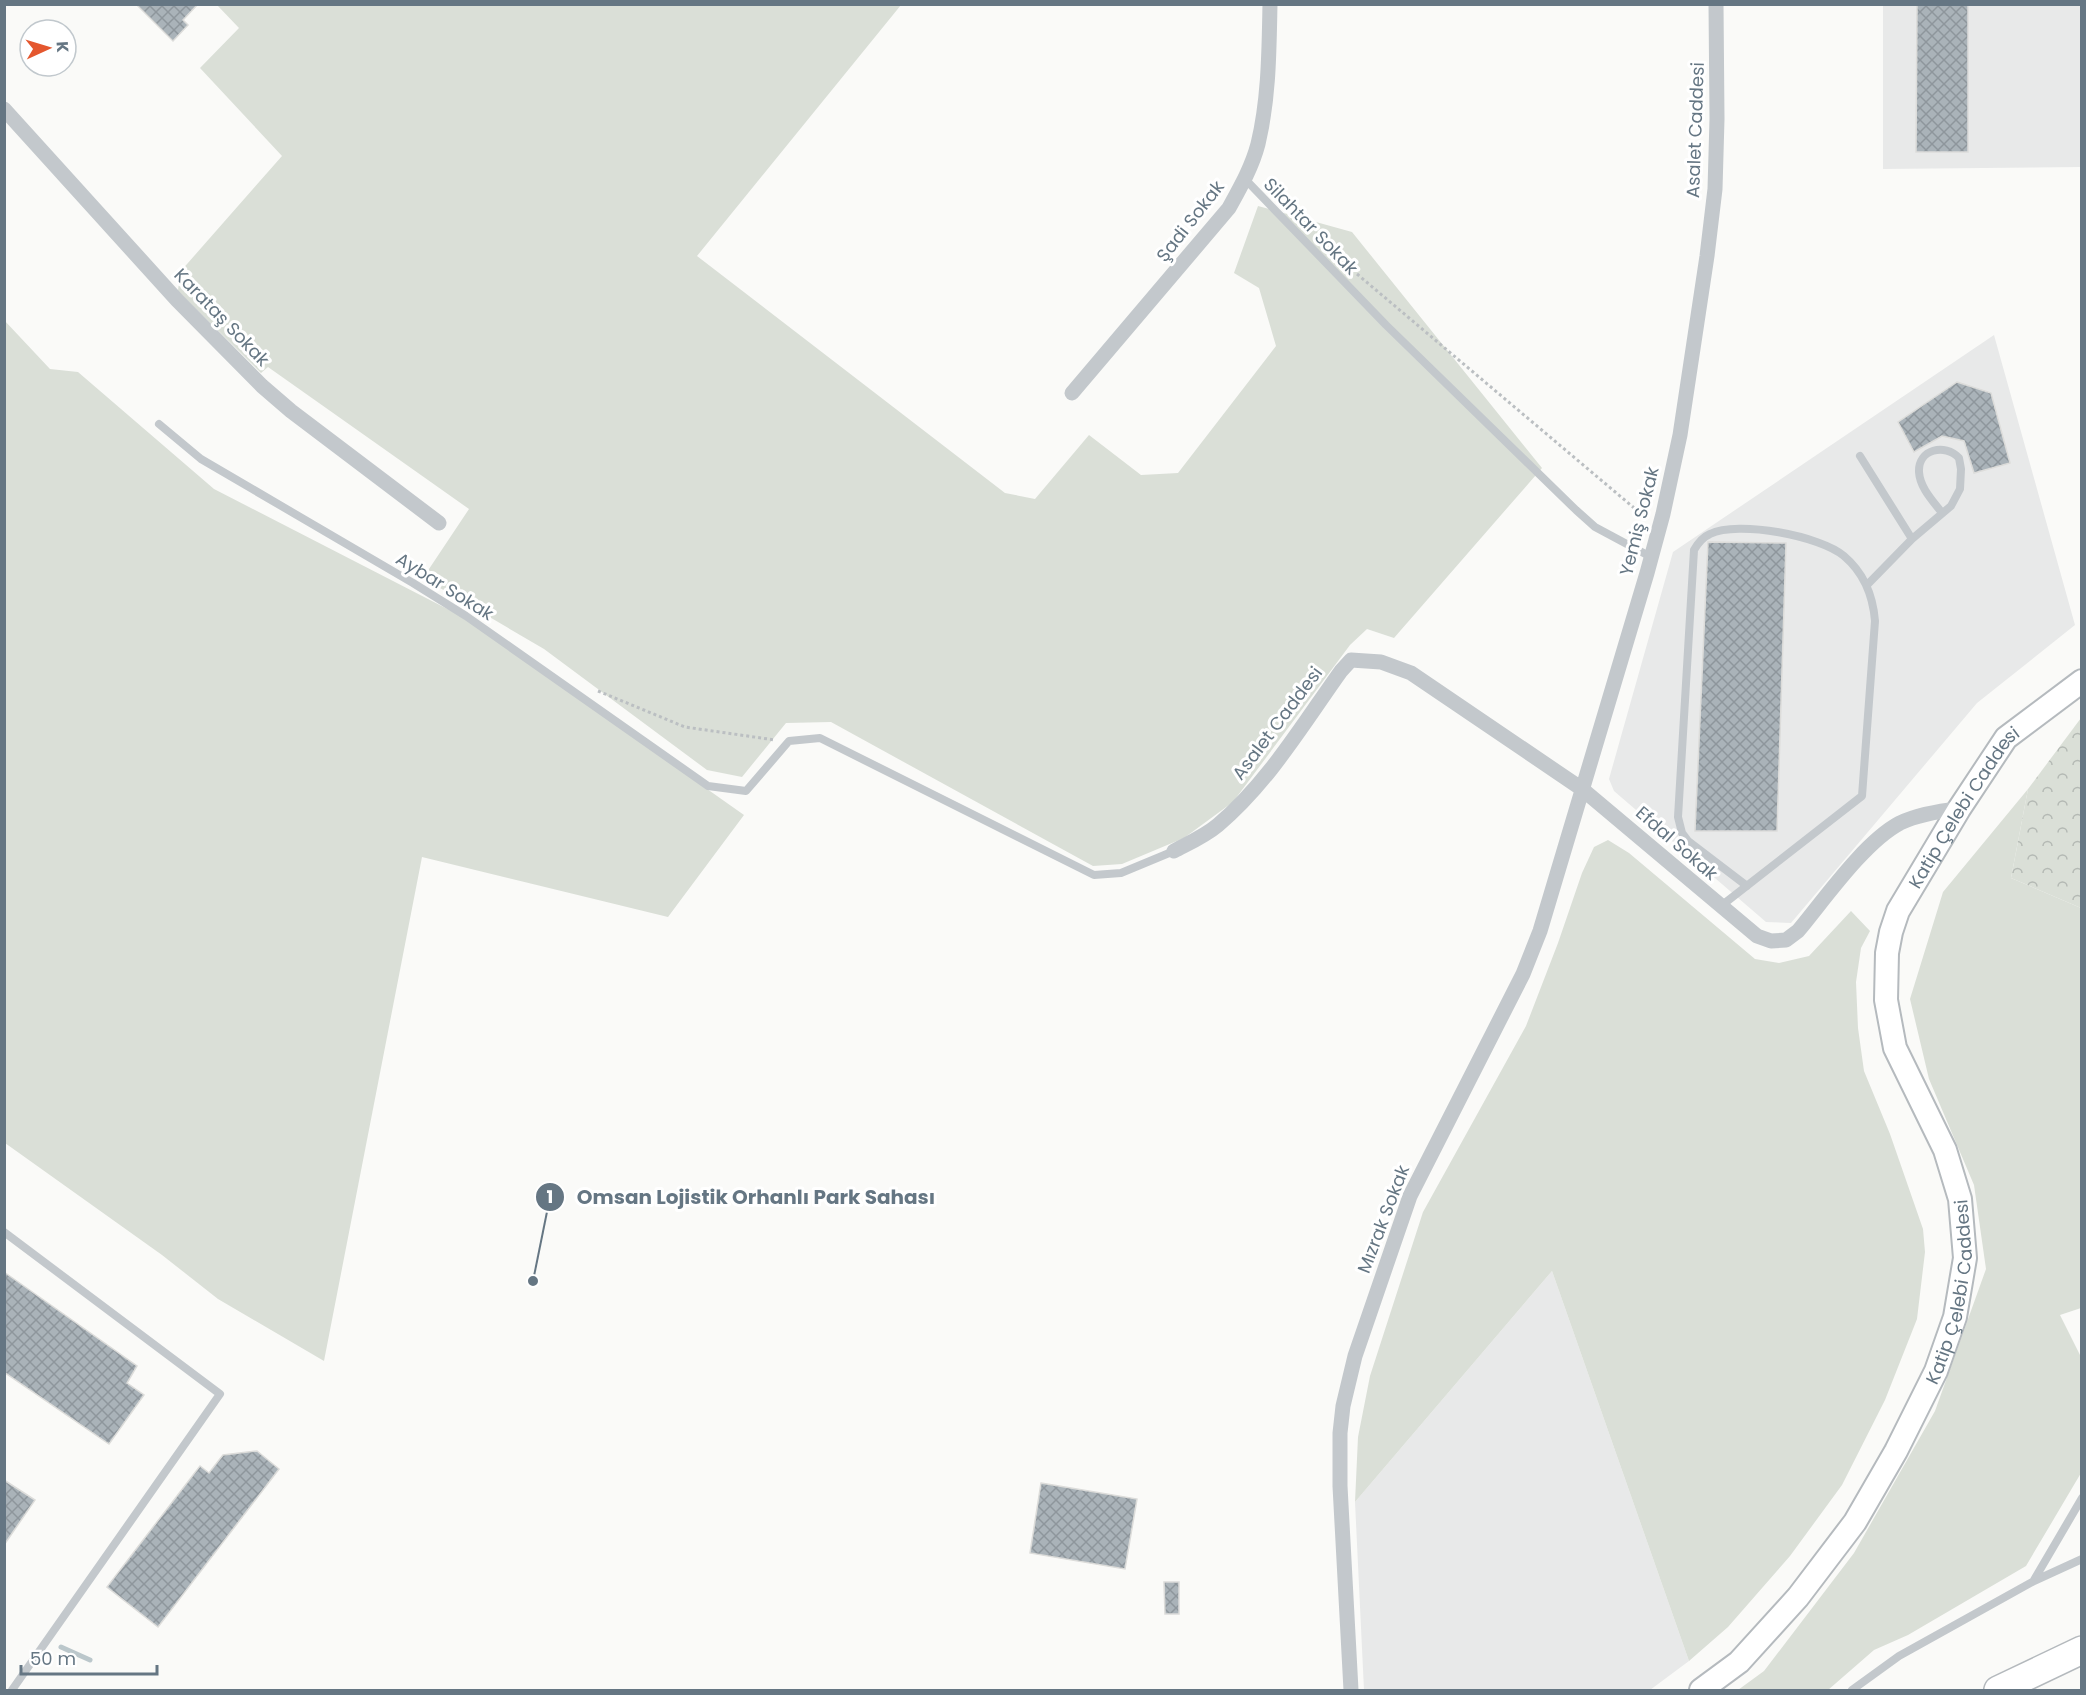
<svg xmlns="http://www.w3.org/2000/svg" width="2086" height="1695" viewBox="0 0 2086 1695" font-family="Poppins,sans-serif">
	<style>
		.built { fill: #e8e9e9 }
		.grass { fill: #dadfd7 }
		.forest { fill: url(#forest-crowns) }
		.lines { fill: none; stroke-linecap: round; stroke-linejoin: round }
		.stream { stroke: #bbc7cb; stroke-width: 5 }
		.building { fill: url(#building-cross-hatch); stroke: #dcdcda; stroke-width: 1.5 }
		.primary-casing { stroke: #b5babe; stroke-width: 26 }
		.motorway-casing { stroke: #b4b9bd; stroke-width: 30 }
		.path { stroke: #bbbfc2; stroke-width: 3; stroke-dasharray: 3 3; stroke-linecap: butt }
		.service { stroke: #c3c8cc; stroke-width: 8 }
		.minor { stroke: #c3c8cc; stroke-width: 15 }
		.primary { stroke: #fff; stroke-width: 22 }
		.motorway { stroke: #fff; stroke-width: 27 }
		.labels { text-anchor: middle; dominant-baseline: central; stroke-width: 6; stroke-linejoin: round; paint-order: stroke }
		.street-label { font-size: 18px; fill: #657683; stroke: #fff }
		.leader { fill: none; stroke: #657683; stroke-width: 2 }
		.callout-dot { fill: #657683; stroke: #fff; stroke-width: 2 }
		.mark-label { font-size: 18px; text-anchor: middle; font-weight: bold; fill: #fff }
		.callout-label { font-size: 20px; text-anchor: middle; font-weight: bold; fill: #657683; stroke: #fff; stroke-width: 6; stroke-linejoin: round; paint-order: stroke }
	</style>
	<defs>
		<pattern id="forest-crowns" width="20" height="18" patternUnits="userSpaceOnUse" patternTransform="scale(1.5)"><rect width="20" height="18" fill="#dadfd7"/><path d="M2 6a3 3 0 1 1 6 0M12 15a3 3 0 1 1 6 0" fill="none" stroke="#b4b9b4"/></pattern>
		<pattern id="building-cross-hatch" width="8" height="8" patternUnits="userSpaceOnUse" patternTransform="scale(1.5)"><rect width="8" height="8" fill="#aab3b9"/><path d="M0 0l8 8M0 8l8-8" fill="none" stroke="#8e969c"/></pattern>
	</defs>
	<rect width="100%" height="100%" fill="#fafaf8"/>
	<path class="built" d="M1883,5h198v162l-198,2z
		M1994,335l81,290 -98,78 -186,220 -25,-1 -152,-131 -5,-12 64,-227z
		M1552,1271l137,390 -39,29h-286l-9,-188z"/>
	<path class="grass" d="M217,5h684l-204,251 308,237 30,6 54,-64 52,40 37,-2 98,-127 -17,-58 -25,-15 24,-67 94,26 190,236 -148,170 -27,-9 -17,16 -117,157 -49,36 -62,26 -29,2 -262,-144 -45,1 -44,54 -35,-7 -163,-121 -121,-71 46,-69 -201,-142 -7,6 -83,-82 2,-19 102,-116 -82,-88 39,-40z
		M4,320l46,49 28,3 136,117 249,128 281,198 -76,102 -246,-60 -98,504 -106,-62 -56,-44 -157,-112z
		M2028,789l-17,89 70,30v400l-21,7 21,42v116l-55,93 -118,69 -34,15 -46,40h-90l26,-19 90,-118 81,-142 51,-142 -12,-84 -45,-106 -19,-80 33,-107z
		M1608,840l21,13 126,106 24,4 30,-7 42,-45 19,20 -9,17 -5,34 2,46 6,43 26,63 33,95 2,23 -8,67 -32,81 -43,85 -52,71 -62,71 -39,34 -137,-390 -197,231 3,-65 12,-61 53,-164 103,-186 32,-83 24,-70 12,-26z"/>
	<path class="forest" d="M2081,718v190l-70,-30 17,-89z"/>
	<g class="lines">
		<path class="stream" d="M61,1647l29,13"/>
	</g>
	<path class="building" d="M136,4h62l-15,16 5,5 -15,16z
		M1917,5h51v147h-52z
		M1957,382l34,11 19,70 -36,10 -10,-32 -22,-5 -28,16 -16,-30z
		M1708,542l78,1 -9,288h-82z
		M4,1272l133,94 -10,17 17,12 -35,49 -105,-72z
		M257,1451l22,18 -121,158 -51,-40 93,-121 9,7 14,-18z
		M4,1480l31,20 -31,45z
		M1041,1483l96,16 -12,70 -95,-16z
		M1164,1582h15v32h-14z"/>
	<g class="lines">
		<defs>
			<g id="primary">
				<path id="s1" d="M1701,1690l38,-28 59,-65 57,-75 41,-71 40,-80 19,-54 10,-59 -5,-59 -15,-49 -50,-102 -9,-48 1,-47 4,-21 7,-21 61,-102 47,-71 76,-57"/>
			</g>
			<path id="motorway" d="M1998,1690l84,-40"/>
		</defs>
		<use href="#primary" class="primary-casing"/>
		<use href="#motorway" class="motorway-casing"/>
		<path class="path" d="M1357,274l289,244
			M598,691l87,36 90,13"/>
		<path class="service" d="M1245,179l141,146 190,185 19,17 56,30
			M159,424l42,35 212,124 53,33 242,170 38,5 43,-50 31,-3 274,137 27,-2 53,-22
			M1860,456l52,83
			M1867,585l45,-46 39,-33 9,-17 1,-20 -2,-11c-14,-15 -41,-9 -40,14 1,16 14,29 23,41
			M1721,906l141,-110 13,-175c-2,-25 -11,-48 -31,-65 -23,-20 -106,-36 -134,-22 -7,3 -12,9 -16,16l-16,267 4,16 6,8 59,45
			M4,1232l216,162 -208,296
			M2034,1580l48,-82
			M1852,1690l47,-34 135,-75 48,-22"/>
		<path class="minor" d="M4,109l173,191 85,86 29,25 148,112
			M1072,393l157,-185c11,-20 23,-41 29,-64 11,-46 11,-93 12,-140
			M1174,851c15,-8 31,-15 44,-26 50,-42 85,-101 123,-154l10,-11 30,2 30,11 171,116 175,147 14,5 15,-1 12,-9c26,-31 66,-89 102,-108 19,-9 39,-12 59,-14
			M1351,1690l-11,-204v-53l3,-27 12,-50 55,-160 113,-222 17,-43 107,-358 16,-59 17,-79 27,-179 8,-67 2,-70 -1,-115"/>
		<use href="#primary" class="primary"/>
		<use href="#motorway" class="motorway"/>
	</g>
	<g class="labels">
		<g class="street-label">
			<text transform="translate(1695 130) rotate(-88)">Asalet Caddesi</text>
			<text transform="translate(1190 221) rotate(-52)">Şadi Sokak</text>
			<text transform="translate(1311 226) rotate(46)">Silahtar Sokak</text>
			<text transform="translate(222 317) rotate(46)">Karataş Sokak</text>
			<text transform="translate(1639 521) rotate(-76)">Yemiş Sokak</text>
			<text transform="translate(445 586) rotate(32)">Aybar Sokak</text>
			<text transform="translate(1277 723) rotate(-53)">Asalet Caddesi</text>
			<text stroke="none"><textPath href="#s1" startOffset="1004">Katip Çelebi Caddesi</textPath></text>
			<text transform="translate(1677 843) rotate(41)">Efdal Sokak</text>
			<text transform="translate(1383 1219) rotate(-69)">Mızrak Sokak</text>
			<text stroke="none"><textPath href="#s1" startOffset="482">Katip Çelebi Caddesi</textPath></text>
		</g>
	</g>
	<path class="leader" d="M533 1281L550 1197"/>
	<g class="callout-dot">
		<circle cx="533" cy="1281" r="6"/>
		<circle cx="550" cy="1197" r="15"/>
	</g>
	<g class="mark-label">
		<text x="550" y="1203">1</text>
	</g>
	<g class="callout-label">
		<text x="756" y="1204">Omsan Lojistik Orhanlı Park Sahası</text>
	</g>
	<rect width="2086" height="1695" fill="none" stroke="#657683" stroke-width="12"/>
	<g transform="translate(48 48) rotate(86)"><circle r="28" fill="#ffffff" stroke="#c1c8cd" stroke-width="1.5"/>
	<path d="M0-4.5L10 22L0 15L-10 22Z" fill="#e4572e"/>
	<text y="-9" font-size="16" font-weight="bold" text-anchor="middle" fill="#657683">K</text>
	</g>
	<path d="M21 1665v9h136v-9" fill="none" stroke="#657683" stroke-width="3"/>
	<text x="30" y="1665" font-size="18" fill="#657683" stroke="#ffffff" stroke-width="4.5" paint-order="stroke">50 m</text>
</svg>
